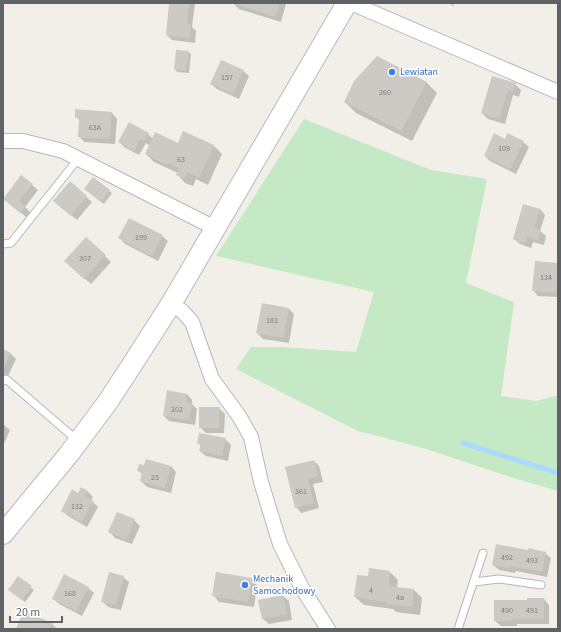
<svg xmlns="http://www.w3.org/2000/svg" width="561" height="632" viewBox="0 0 561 632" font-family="'Source Sans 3',sans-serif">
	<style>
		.green { fill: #c5e8c5 }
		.shadow { fill: #0003 }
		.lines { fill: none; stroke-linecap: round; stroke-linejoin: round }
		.stream { stroke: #aadaff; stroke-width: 5 }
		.building { fill: #cccac5 }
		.service-casing { stroke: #b5b8bc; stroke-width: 9 }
		.minor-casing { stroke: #b5b8bc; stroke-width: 16 }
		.secondary-casing { stroke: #b6babf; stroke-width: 22 }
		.service { stroke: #fff; stroke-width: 7 }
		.minor { stroke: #fff; stroke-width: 14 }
		.secondary { stroke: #fff; stroke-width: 20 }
		.shop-dot { fill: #3f7fe0; stroke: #fff; stroke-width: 1.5 }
		.labels { text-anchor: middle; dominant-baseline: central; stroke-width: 3; stroke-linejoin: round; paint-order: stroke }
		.number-label { font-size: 8px; fill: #7a7d7f }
		.shop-label { font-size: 10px; fill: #366cbe; stroke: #fff; text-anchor: start }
	</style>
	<rect width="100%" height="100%" fill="#f1efe8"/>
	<path class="green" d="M304,119l127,51 56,9 -21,104 48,19 -13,94 35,5 22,-6v96l-48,-14 -87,-29 -65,-17 -122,-62 15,-22h30l75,5 18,-60 -158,-36z"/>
	<path class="shadow" d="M170,3h25l-3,24 4,4 -1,12 -23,-3 -5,-5z
		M233,3h52l1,1 -5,18 -42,-13z
		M449,3h6l-2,3z
		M188,52l3,2 -2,19 -12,-1 -2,-3z
		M243,71l6,5 -10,23 -22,-10 -6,-5z
		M492,77l23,7 6,6 -2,7 -6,-2 -8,29 -17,-5 -6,-6z
		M426,82l11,11 -25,48 -56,-28 -11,-11z
		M112,113l5,6 -2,25 -31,-2 -5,-6 1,-15 -4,-4z
		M183,132l31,14 8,8 -14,31 -12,-6 -3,7 -8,-3 -8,-9 1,-1 -24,-11 -8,-8 4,-8 -4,-3 -7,12 -15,-8 -5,-6 29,-7 5,5 25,5z
		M505,140l18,2 6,5 -13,27 -26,-13 -5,-5z
		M21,176l17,14 -13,17 5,5 -4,5 -16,-13z
		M70,183l22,19 -15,18 -23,-19z
		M88,191h21l3,2 -8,11z
		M540,209l5,6 -5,16 6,5 -2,9 -11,-3 -2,6 -11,-4 -6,-5z
		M162,236l6,5 -10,20 -33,-17 -5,-6z
		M86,238l25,24 -20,22 -20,-17z
		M558,264v33l-20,-1 -5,-6z
		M288,308l6,6 -5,29 -26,-4 -6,-6z
		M3,350l8,4 5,5 -8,17 -5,-2z
		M187,394l5,6v4l5,5 -2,16 -26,-4 -5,-5z
		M219,408l6,6 -1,19h-18l-6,-6z
		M3,424l7,6 -7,16z
		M225,439l6,6 -3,16 -22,-5 -6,-5 1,-5 -3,-3z
		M314,461l5,5 4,16 -10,2 6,24 -18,5 -5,-6z
		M171,466l5,6 -5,21 -24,-6 -6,-6 2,-6 -5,-5z
		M87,491l6,6 -2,3 7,7 -11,20 -19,-11 -6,-5 17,-17z
		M134,520l6,6 -8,18 -17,-6 -5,-6z
		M529,552l16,1 6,5 -4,19 -31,-6 -1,2 -16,-3 -6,-5z
		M370,569l20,3 8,8 -1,8 17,2 8,8 -2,17 -24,-3 -3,-3 -29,-4 -9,-8 14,-19z
		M217,573l35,6 5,6 -3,22 -35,-5 -5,-6z
		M123,577l6,5 -8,28 -13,-3 -6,-6z
		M18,578l16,12 -9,12 -13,-10z
		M88,588l6,5 -12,23 -23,-12 -6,-6z
		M283,596l6,5 3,19 -23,4 -6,-5 -3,-19z
		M544,599l5,6v19h-32v2h-16l-6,-5 33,-20z
		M52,624l5,5h-40z"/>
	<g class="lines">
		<path class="stream" d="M463,443l95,30"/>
	</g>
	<path class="building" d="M169,3h20l-2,21 4,1 -1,13 -24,-3z
		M232,3h48l-5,14z
		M176,50l13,1 -3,20 -12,-1z
		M377,56l50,26 -26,49 -57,-29 10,-21z
		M221,60l23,10 -11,24 -23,-10z
		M492,76l24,7 -3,9 -5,-2 -9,29 -18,-6z
		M75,109l37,3 -2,27 -32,-2 1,-19h-4z
		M129,122l20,11 -5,8 -4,-2 -6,12 -16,-9z
		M183,131l31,14 -15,33 -12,-6 -3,7 -8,-4 3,-7 -11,-5 -1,2 -22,-11 10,-22 23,11z
		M494,133l11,6 2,-6 17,8 -14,28 -26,-13z
		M21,175l12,9 -14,17 6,5 -5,7 -17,-14z
		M93,177l17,13 -9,12 -17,-13z
		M70,181l17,15 -16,20 -18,-15z
		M523,204l17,5 -6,19 7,2 -3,10 -11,-3 -1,6 -13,-4z
		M129,218l34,17 -11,21 -34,-18z
		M86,237l20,18 -22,24 -20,-18z
		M535,261l23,2v30l-26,-2z
		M262,303l27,5 -6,30 -27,-5z
		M3,349l8,4 -8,18z
		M167,390l20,4 -1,8 6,1 -3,17 -26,-4z
		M199,407h21l-1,21h-20z
		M199,433l27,5 -4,18 -23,-5 2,-7h-4z
		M146,459l25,7 -6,22 -25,-7 2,-9 -5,-1 2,-7 5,1z
		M314,460l4,16 -10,3 6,24 -19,5 -10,-41z
		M81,487l7,4 -3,5 8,4 -11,22 -21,-11 11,-22 6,4z
		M117,512l18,7 -9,21 -18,-8z
		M496,544l32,6 1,-2 17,4 -4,20 -32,-6v2l-18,-3z
		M369,568l21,3 -1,15 25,3 -2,18 -26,-3v-2l-32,-5 3,-22 11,1z
		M109,572l15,4 -8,29 -15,-3z
		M216,572l36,6 -4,24 -36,-6z
		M64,574l25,13 -13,24 -24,-12z
		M18,576l14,10 -10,14 -14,-10z
		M283,595l4,19 -25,5 -4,-19z
		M527,598h17v21h-32v2h-18v-21h33z
		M23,611l30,12 -3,6h-34z"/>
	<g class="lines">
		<defs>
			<path id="service" d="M3,244l8,-1 67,-84
				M3,381l3,-2 72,62
				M474,582l25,-3 42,6
				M458,629l25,-76"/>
			<path id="minor" d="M351,3l207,89
				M3,141h20l40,10 152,77
				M171,304l11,7 10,11 20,57 27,37 12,21 10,45 19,62 22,44 26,41"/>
			<path id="secondary" d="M3,534l66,-80 38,-51 21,-32 43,-67 176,-301"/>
		</defs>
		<use href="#service" class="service-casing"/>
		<use href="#minor" class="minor-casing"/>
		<use href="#secondary" class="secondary-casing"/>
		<use href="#service" class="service"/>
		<use href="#minor" class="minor"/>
		<use href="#secondary" class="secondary"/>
	</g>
	<g class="shop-dot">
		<circle cx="392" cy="72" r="4"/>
		<circle cx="245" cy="585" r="4"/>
	</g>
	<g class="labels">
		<g class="number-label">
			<text x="227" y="77">157</text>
			<text x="385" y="92">260</text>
			<text x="95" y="127">63A</text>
			<text x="504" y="148">109</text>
			<text x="181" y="159">63</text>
			<text x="141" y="237">199</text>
			<text x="85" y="258">307</text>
			<text x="546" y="277">134</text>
			<text x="272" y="320">183</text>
			<text x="177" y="409">202</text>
			<text x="155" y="477">25</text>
			<text x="301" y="491">361</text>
			<text x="77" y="506">132</text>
			<text x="507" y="557">492</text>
			<text x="532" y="560">493</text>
			<text x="371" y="590">4</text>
			<text x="70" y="593">168</text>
			<text x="400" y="597">4a</text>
			<text x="507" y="610">490</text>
			<text x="532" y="610">491</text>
		</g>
		<g class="shop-label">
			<text x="400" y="72">Lewiatan</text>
			<text x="253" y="579">Mechanik<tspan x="253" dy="12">Samochodowy</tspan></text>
		</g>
	</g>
	<rect width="561" height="632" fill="none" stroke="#5f6368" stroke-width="8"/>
	<path d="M10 616v6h52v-6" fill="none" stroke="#5f6368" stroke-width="2"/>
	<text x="16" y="616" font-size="12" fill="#5f6368" stroke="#ffffff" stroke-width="3" paint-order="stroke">20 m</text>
</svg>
